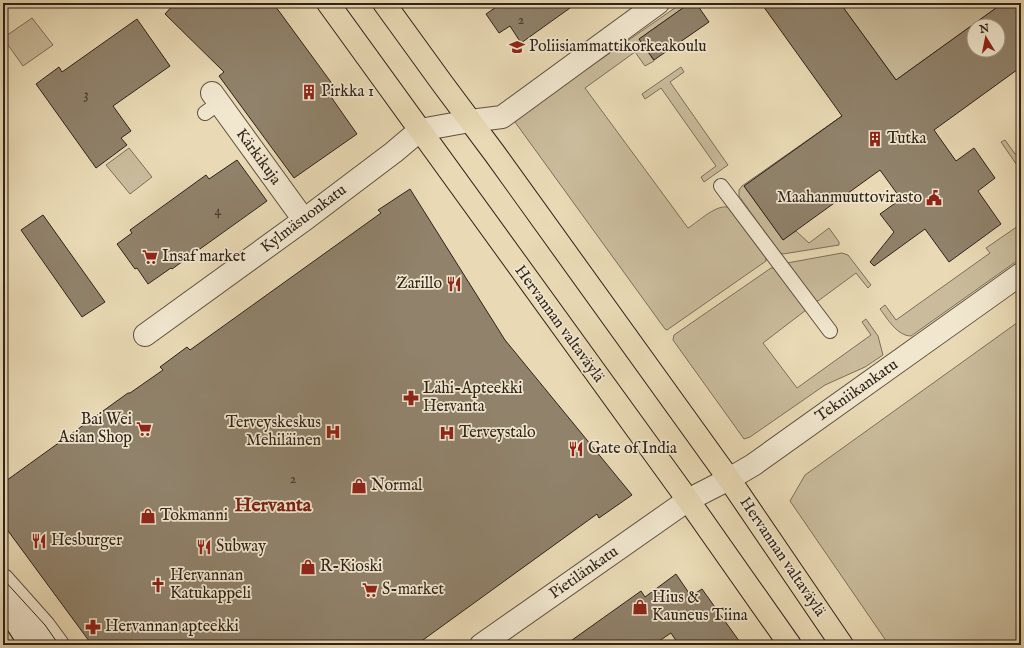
<svg xmlns="http://www.w3.org/2000/svg" width="1024" height="648" viewBox="0 0 1024 648" font-family="'IM FELL English',serif">
	<style>
		.green { fill: #c9bb9b; stroke: #7c6f5a }
		.building { fill: #90826b; stroke: #2f231a; fill-rule: evenodd }
		.lines { fill: none; stroke-linecap: round; stroke-linejoin: round }
		.service-casing { stroke: #5e5141; stroke-width: 16 }
		.minor-casing { stroke: #5e5141; stroke-width: 24 }
		.primary-casing { stroke: #2f231a; stroke-width: 24 }
		.service { stroke: #f1e7cf; stroke-width: 14 }
		.minor { stroke: #f1e7cf; stroke-width: 22 }
		.primary { stroke: #e9dab5; stroke-width: 22 }
		.tram { stroke: #2f231a; stroke-width: 1 }
		.labels { text-anchor: middle; dominant-baseline: central; stroke-width: 3.5; stroke-linejoin: round; paint-order: stroke }
		.number-label { font-size: 14px; fill: #473b2e }
		.poi-label { font-size: 16px; fill: #2f231a; stroke: #f1e7cf; text-anchor: start }
		.street-label { font-size: 16px; fill: #2f231a; stroke: #f1e7cf }
		.district-label { font-size: 20px; font-weight: bold; fill: #7a1f14; stroke: #f1e7cf }
	</style>
	<rect width="100%" height="100%" fill="#e9dab5"/>
	<filter id="stains"><feTurbulence type="fractalNoise" baseFrequency=".005" numOctaves="4"/><feColorMatrix values="0 0 0 0 .2 0 0 0 0 .09 0 0 0 0 .02 0 0 0 .5 -.17"/></filter>
	<radialGradient id="worn" r=".72"><stop offset=".6" stop-color="#630" stop-opacity="0"/><stop offset="1" stop-color="#630" stop-opacity=".3"/></radialGradient>
	<path class="green" d="M682,3h8l-51,36 15,22 -9,5 -10,-14 -50,36 103,140c10,-6 30,-26 42,-20l36,48v5l-99,69 -2,-1 -150,-207v-3z
		M840,3h163l-107,77z
		M32,18l21,27 -30,21 -20,-28z
		M681,67l3,5 -14,10 58,83 -24,17 -3,-5 15,-11 -55,-78 -16,11 -3,-5z
		M842,116l-98,70 39,54 13,-9 13,12 20,-15 10,14v3l-56,9 -3,-1 -41,-57v-6l3,-4z
		M1005,140l10,14 6,-4v8l-2,1 2,3v9l-20,-29z
		M129,148l23,29 -22,17 -24,-29z
		M1021,224v34l-110,78c-14,0 -24,-18 -31,-27l5,-4 11,15 94,-67 -4,-5z
		M842,253l6,2 23,30 -3,3 -12,-15 -38,28 -3,-1 -28,-37z
		M771,268h4l31,42 -43,33 34,45 74,-53 -9,-13 4,-3 12,17 5,19 -18,12 -40,18 -75,52 -6,2 -71,-99 1,-5z
		M1021,320v325h-132l-99,-144 15,-26z"/>
	<path class="building" d="M175,3h98l63,86 -7,5 28,40 -63,44 -75,-102 5,-4 -59,-58z
		M502,3h75l-56,40 -11,-17 -11,7 -13,-19z
		M690,3h6l13,19 -55,38 -15,-21z
		M761,3h79l56,77 107,-77h18v64l-87,63 22,31 18,-13 21,30 -17,13 23,33 -52,38 -24,-33 -51,37 -4,-4 24,-30 -14,-18 21,-15 -21,-29 -97,70 -39,-54 98,-70zM974,26h24v24h-24z
		M137,19l33,47 -57,40 18,25 -10,7 6,7 -31,23 -60,-84 23,-17 3,5z
		M237,160l30,41 -95,68 -1,-1 -23,16 -11,-16 -2,1 -18,-25 15,-11 -2,-3 76,-55 3,4z
		M410,189l95,151 127,155 -33,23 -2,-4 -181,131h-324l-89,-121v-41l125,-90h2l33,-23 -3,-3 27,-20 3,3 191,-137 -3,-3z
		M43,215l62,87 -23,15 -61,-87z
		M676,574l15,22 11,-7 40,56h-63l-8,-12 -18,12h-88l76,-54 4,6z"/>
	<g class="lines">
		<defs>
			<path id="service" d="M205,113l14,-10
				M721,186l109,145"/>
			<path id="minor" d="M212,93l92,127
				M145,335l159,-115 90,-68 26,-22 50,-9 32,-4 156,-114
				M3,580l41,46 14,19
				M3,603l28,42
				M481,645l207,-145 41,-21 24,-14 268,-191"/>
			<path id="primary" d="M328,3l360,497 102,145
				M384,3l58,80 53,71 234,325 113,166"/>
		</defs>
		<use href="#service" class="service-casing"/>
		<use href="#minor" class="minor-casing"/>
		<use href="#primary" class="primary-casing"/>
		<use href="#service" class="service"/>
		<use href="#minor" class="minor"/>
		<use href="#primary" class="primary"/>
		<path class="tram" d="M3,579l42,46 14,20
			M3,623l14,22"/>
	</g>
	<defs>
		<symbol id="university-bare" viewBox="-9 -9 18 18"><path d="M0-5L7-2L0 1L-7-2ZM-4 1L0 2.5L4 1V4Q0 6-4 4Z" fill="#8f2418" stroke="#f1e7cf" stroke-width="2.5" paint-order="stroke"/></symbol>
		<symbol id="building-bare" viewBox="-9 -9 18 18"><path d="M-4-6H4V6H1V3H-1V6H-4ZM-2.5-4.3h1.7v1.8h-1.7ZM.8-4.3h1.7v1.8H.8ZM-2.5-1h1.7V.8h-1.7ZM.8-1h1.7V.8H.8Z" fill="#8f2418" stroke="#f1e7cf" stroke-width="2.5" paint-order="stroke"/></symbol>
		<symbol id="civic-bare" viewBox="-9 -9 18 18"><path d="M-.6-6.5H3V-4.5H.6V-3L4-1V1h2V6H-6V1h2V-1L-.6-3ZM-1.2 2.5V6h2.4V2.5Z" fill="#8f2418" stroke="#f1e7cf" stroke-width="2.5" paint-order="stroke"/></symbol>
		<symbol id="supermarket-bare" viewBox="-9 -9 18 18"><path d="M-6-5.5h2.5l.6 2H6L4.5 2H-2.5L-4.4-4H-6ZM-1.5 3.2a1.3 1.3 0 1 0 .1 0ZM3 3.2a1.3 1.3 0 1 0 .1 0Z" fill="#8f2418" stroke="#f1e7cf" stroke-width="2.5" paint-order="stroke"/></symbol>
		<symbol id="restaurant-bare" viewBox="-9 -9 18 18"><path d="M-5-6h1v4h1v-4h1v4h1v-4h1v5L-1.5 .5V6h-2V.5L-5-1ZM5-6V6H3V1.5H1.5Q1.5-4 5-6Z" fill="#8f2418" stroke="#f1e7cf" stroke-width="2.5" paint-order="stroke"/></symbol>
		<symbol id="pharmacy-bare" viewBox="-9 -9 18 18"><path d="M-2-6h4v4h4v4h-4v4h-4v-4h-4v-4h4Z" fill="#8f2418" stroke="#f1e7cf" stroke-width="2.5" paint-order="stroke"/></symbol>
		<symbol id="hospital-bare" viewBox="-9 -9 18 18"><path d="M-5-5h3v3.5h4V-5h3V5h-3V1.5h-4V5h-3Z" fill="#8f2418" stroke="#f1e7cf" stroke-width="2.5" paint-order="stroke"/></symbol>
		<symbol id="shop-bare" viewBox="-9 -9 18 18"><path d="M-5-2.5h2.3a2.7 3.5 0 0 1 5.4 0H5L5.5 6h-11ZM-1.5-2.5h3a1.5 2.3 0 0 0-3 0Z" fill="#8f2418" stroke="#f1e7cf" stroke-width="2.5" paint-order="stroke"/></symbol>
		<symbol id="church-bare" viewBox="-9 -9 18 18"><path d="M-1.2-6h2.4v3.5h3.3v2.4h-3.3V6h-2.4V-.1h-3.3v-2.4h3.3Z" fill="#8f2418" stroke="#f1e7cf" stroke-width="2.5" paint-order="stroke"/></symbol>
	</defs>
	<g fill-rule="evenodd">
		<use href="#university-bare" x="506" y="36" width="22" height="22"/>
		<use href="#building-bare" x="298" y="81" width="22" height="22"/>
		<use href="#building-bare" x="864" y="128" width="22" height="22"/>
		<use href="#civic-bare" x="923" y="187" width="22" height="22"/>
		<use href="#supermarket-bare" x="139" y="246" width="22" height="22"/>
		<use href="#restaurant-bare" x="443" y="273" width="22" height="22"/>
		<use href="#pharmacy-bare" x="400" y="387" width="22" height="22"/>
		<use href="#supermarket-bare" x="133" y="418" width="22" height="22"/>
		<use href="#hospital-bare" x="322" y="421" width="22" height="22"/>
		<use href="#hospital-bare" x="436" y="422" width="22" height="22"/>
		<use href="#restaurant-bare" x="565" y="438" width="22" height="22"/>
		<use href="#shop-bare" x="348" y="475" width="22" height="22"/>
		<use href="#shop-bare" x="137" y="505" width="22" height="22"/>
		<use href="#restaurant-bare" x="28" y="530" width="22" height="22"/>
		<use href="#restaurant-bare" x="193" y="536" width="22" height="22"/>
		<use href="#shop-bare" x="297" y="556" width="22" height="22"/>
		<use href="#church-bare" x="147" y="574" width="22" height="22"/>
		<use href="#supermarket-bare" x="359" y="579" width="22" height="22"/>
		<use href="#shop-bare" x="629" y="596" width="22" height="22"/>
		<use href="#pharmacy-bare" x="82" y="616" width="22" height="22"/>
	</g>
	<g class="labels">
		<g class="number-label">
			<text x="521" y="20">2</text>
			<text x="86" y="95">3</text>
			<text x="218" y="211">4</text>
			<text x="293" y="479">2</text>
		</g>
		<g class="poi-label">
			<text x="529" y="47">Poliisiammattikorkeakoulu</text>
			<text x="321" y="92">Pirkka 1</text>
			<text x="887" y="139">Tutka</text>
			<text x="922" y="198" text-anchor="end">Maahanmuuttovirasto</text>
			<text x="162" y="257">Insaf market</text>
			<text x="442" y="284" text-anchor="end">Zarillo</text>
			<text x="423" y="389">Lähi-Apteekki<tspan x="423" dy="18">Hervanta</tspan></text>
			<text x="132" y="420" text-anchor="end">Bai Wei<tspan x="132" dy="18">Asian Shop</tspan></text>
			<text x="321" y="423" text-anchor="end">Terveyskeskus<tspan x="321" dy="18">Mehiläinen</tspan></text>
			<text x="459" y="433">Terveystalo</text>
			<text x="588" y="449">Gate of India</text>
			<text x="371" y="486">Normal</text>
			<text x="160" y="516">Tokmanni</text>
			<text x="51" y="541">Hesburger</text>
			<text x="216" y="547">Subway</text>
			<text x="320" y="567">R-Kioski</text>
			<text x="170" y="576">Hervannan<tspan x="170" dy="18">Katukappeli</tspan></text>
			<text x="382" y="590">S-market</text>
			<text x="652" y="598">Hius &amp;<tspan x="652" dy="18">Kauneus Tiina</tspan></text>
			<text x="105" y="627">Hervannan apteekki</text>
		</g>
		<g class="street-label">
			<text transform="translate(258 157) rotate(54)">Kärkikuja</text>
			<text transform="translate(304 219) rotate(-37)">Kylmäsuonkatu</text>
			<text transform="translate(559 324) rotate(54)">Hervannan valtaväylä</text>
			<text transform="translate(857 391) rotate(-35)">Tekniikankatu</text>
			<text transform="translate(782 557) rotate(56)">Hervannan valtaväylä</text>
			<text transform="translate(584 573) rotate(-35)">Pietilänkatu</text>
		</g>
		<g class="district-label">
			<text x="273" y="505">Hervanta</text>
		</g>
	</g>
	<rect width="1024" height="648" fill="none" stroke="#e9dab5" stroke-width="16"/>
	<rect x="4" y="4" width="1016" height="640" fill="none" stroke="#2f231a" stroke-width="2"/>
	<rect x="8" y="8" width="1008" height="632" fill="none" stroke="#2f231a"/>
	<g transform="translate(986 38) rotate(350)"><circle r="19" fill="#f1e7cf" stroke="#a39987"/>
	<path d="M0-3L7 15L0 10L-7 15Z" fill="#8f2418"/>
	<text y="-6" font-size="11" font-weight="bold" text-anchor="middle" fill="#2f231a">N</text>
	</g>
	<rect width="100%" height="100%" filter="url(#stains)"/>
	<rect width="100%" height="100%" fill="url(#worn)"/>
</svg>
